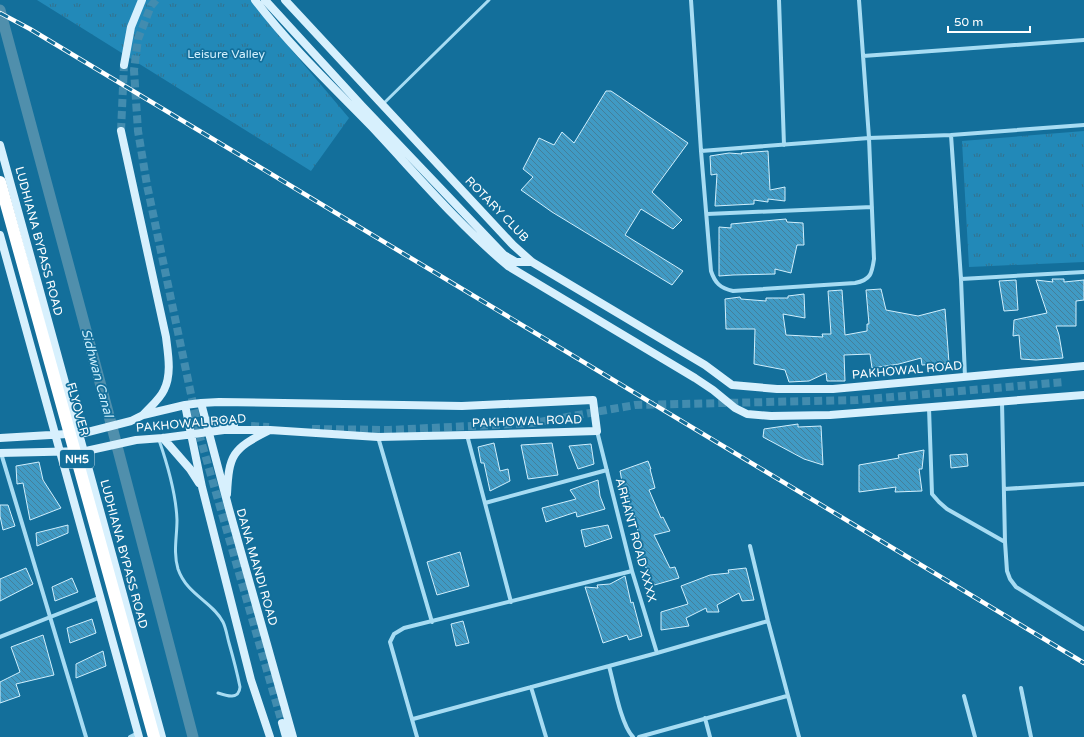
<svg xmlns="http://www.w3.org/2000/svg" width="1084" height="737" viewBox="0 0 1084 737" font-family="'Varela Round',sans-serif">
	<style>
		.park { fill: url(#park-tufts) }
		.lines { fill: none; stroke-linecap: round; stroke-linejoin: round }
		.canal { stroke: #508fac; stroke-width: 11 }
		.building { fill: url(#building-back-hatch); stroke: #d0effd }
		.secondary-tunnel { stroke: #428caf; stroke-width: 8; stroke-dasharray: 8 4; stroke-linecap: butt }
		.lane { stroke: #a7dcf3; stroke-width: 3 }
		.street { stroke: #a7dcf3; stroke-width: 4 }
		.secondary { stroke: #d7f0fd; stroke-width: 8 }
		.rail-casing { stroke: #fff; stroke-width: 4.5 }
		.rail { stroke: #136f9b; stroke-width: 3; stroke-dasharray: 9; stroke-linecap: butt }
		.highway-bridge { stroke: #fff; stroke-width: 12 }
		.labels { text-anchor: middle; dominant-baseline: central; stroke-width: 3.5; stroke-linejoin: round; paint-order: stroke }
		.shield { fill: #136f9b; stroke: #b8d4e1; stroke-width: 1 }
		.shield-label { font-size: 11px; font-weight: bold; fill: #fff }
		.park-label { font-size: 12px; fill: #d0effd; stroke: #136f9b }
		.street-label { font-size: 12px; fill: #fff; stroke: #136f9b }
		.water-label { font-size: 13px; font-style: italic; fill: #caedfc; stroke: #136f9b }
	</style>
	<defs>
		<pattern id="park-tufts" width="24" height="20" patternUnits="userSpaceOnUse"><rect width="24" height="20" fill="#2289b8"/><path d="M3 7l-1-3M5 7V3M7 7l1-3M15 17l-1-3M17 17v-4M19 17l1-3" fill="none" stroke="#33718d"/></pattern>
		<pattern id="building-back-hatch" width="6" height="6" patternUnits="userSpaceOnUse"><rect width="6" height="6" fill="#409ac4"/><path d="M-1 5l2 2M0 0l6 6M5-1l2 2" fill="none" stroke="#447f9a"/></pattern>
	</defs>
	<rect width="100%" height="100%" fill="#136f9b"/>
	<path class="park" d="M37,0h217l30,41 65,77 -38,53z
		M1084,131v131l-115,5 -7,-126z"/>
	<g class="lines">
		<path class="canal" d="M0,10l112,417 81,310"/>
	</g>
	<path class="building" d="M606,91h5l77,52 -36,49 30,28 -9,9 -32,-20 -16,26 58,36 -11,14 -120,-73 -31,-22 12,-13 -10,-8 16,-31 15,7 8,-13 12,11z
		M768,151l2,39 15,-3v14l-17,-2v3l-14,-2v4l-39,2 2,-32 -6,1 -1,-19 19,-3 13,1 -1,-1z
		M786,219l1,3 16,1 1,22h-7l-6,28 -16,-4v5l-42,1 -14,1v-49l12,1v-4z
		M1052,279h12v3l20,-2v20l-8,1v25h-20l3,9 4,23 -27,2 -15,-1 -2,-24 -6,1 1,-16 33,-7 -11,-33 17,2z
		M1016,280l2,30 -14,1 -5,-30z
		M881,289l5,21 32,6 27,-7 4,54 -27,2 -1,-7 -22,6 -27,4 -2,-14 -26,1 1,26h-18l-1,-8 -17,8 -20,1 -4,-12 -31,-6 1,-35h-29l-1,-30 15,-2 1,2 25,2v-3h22v-2l16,-2 1,24 -22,-4 3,21 37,2 -1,-3h9l-3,-43 14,-1 3,45 22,-4v-7h2l-3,-34z
		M798,424v3l23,-1 2,39 -19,-6 -41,-22 1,-8z
		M494,443l6,28 8,-2 2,12 -20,10 -6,-28h-3l-3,-16z
		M552,443l6,32 -30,4 -7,-34z
		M591,444l3,20 -16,5 -9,-23z
		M924,450l-2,19h-3l3,22 -27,1 1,-5 -37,5v-27l40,-7 -1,-3z
		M967,454l1,12 -17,2 -1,-13z
		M648,461l3,8h-1l5,19 -6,2 12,28 2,-1 7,14 -16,4 16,33 5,-1 4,11 -28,8 -4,-18h-1l-7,-18h1l-3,-26 -10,-27h-2l-5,-26z
		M39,462l4,18 18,28 -31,12 -7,-37 -6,1 -1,-18z
		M598,480l2,16 5,13 -28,8 -1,-5 -30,10 -4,-14 34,-9 -6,-9z
		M0,505h8l7,21 -12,4 -3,-14z
		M68,525v8l-31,13 -1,-13z
		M608,525l4,13 -27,9 -4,-17z
		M460,552l9,34 -32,9 -10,-33z
		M26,568l7,16 -33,17v-22z
		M746,568l8,32 -12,1 -3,-8 -22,12 2,7h-12l-1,-4 -20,10 3,8 -28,4v-18l27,-8 -7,-18 29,-11 19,-2 -1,-3z
		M625,576l6,27 2,-1 9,34 -13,4 -2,-5 -24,8 -18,-56 13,1 -1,-3 13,-1z
		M72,578l6,14 -23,9 -3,-14z
		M92,619l4,14 -26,10 -3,-15z
		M463,621l6,22 -13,3 -5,-22z
		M43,635l11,40 -38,9 4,12 -20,7v-21l20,-10 -9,-25z
		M103,651l3,15 -30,12v-14z"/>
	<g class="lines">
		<path class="secondary-tunnel" d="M156,0l-5,6 -13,33 -4,31 4,61 9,54 53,252 82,286
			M121,131l3,-66
			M251,426l18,1
			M312,429l77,1 144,-7 102,-18 222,-5 208,-18"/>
		<path class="lane" d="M383,104l106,-104
			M159,440c9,26 17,53 18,80 0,17 -4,32 1,49 9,26 34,32 45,53 3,6 4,14 6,21 4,14 8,29 11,44 -1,13 -13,9 -22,6"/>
		<path class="street" d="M691,0l10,151 168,-13 82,-3
			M779,0l5,145
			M863,56l221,-16
			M1084,125l-133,10 10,144 123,-7
			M701,151l10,120c4,12 9,17 22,20l122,-8c16,-3 17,-10 19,-24l-5,-121 -10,-138
			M707,214l165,-7
			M961,279l4,98
			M1002,402l3,140 2,29 3,8 6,8 68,42
			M929,408l3,86 7,8 8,7 58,33
			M597,431l35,140 25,82
			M467,435l44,167
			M378,437l54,185
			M1,453l85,284
			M1004,489l80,-5
			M485,503l122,-33
			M750,546l18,75 31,116
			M0,637l101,-40
			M609,666c5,18 12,59 24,71
			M531,687l15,50
			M1021,688l10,49
			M964,696l11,41
			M705,718l5,19
			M413,719l244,-66 111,-32
			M130,737l8,-4
			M417,737l-27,-95 4,-8 10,-6 228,-57
			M639,737l148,-41"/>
		<path class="secondary" d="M255,0c35,46 77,86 117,127 44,47 86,97 136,139l187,112 18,12 22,18 12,6 24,2 59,-1 254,-20
			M265,0l97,106 142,149 12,7h16
			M285,0l228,245 19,17 173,103 27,20 45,4h56l251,-23
			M124,65l7,-38 11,-27
			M121,131l45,206c2,17 6,37 -2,53 -4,9 -14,17 -21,25
			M0,145l162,592
			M0,235l139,502
			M201,403l28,106 64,228
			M185,405l17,82 49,193 19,57
			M205,420l29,5
			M0,438l84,-5 47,-12 12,-6 42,-10 16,-2 18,-1 243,4 131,-6 4,31 -130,4 -89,2 -108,-7h-46l-61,8 -27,2 -50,11 -86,2
			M163,438l27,31 9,14
			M227,494c2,-39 5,-45 41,-63
			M282,723l4,14"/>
		<defs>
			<path id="rail" d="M0,13l30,16 1054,634"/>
		</defs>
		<use href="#rail" class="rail-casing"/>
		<use href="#rail" class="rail"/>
		<path class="highway-bridge" d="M0,182l154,555"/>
	</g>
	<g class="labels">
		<rect class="shield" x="60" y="450" width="34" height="18" rx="3"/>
		<g class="shield-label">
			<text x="77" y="459">NH5</text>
		</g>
		<g class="park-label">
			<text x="226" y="54">Leisure Valley</text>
		</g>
		<g class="street-label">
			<text transform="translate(497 209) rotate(46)">ROTARY CLUB</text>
			<text transform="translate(39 241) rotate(75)">LUDHIANA BYPASS ROAD</text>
			<text transform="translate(907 370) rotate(-5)">PAKHOWAL ROAD</text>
			<text transform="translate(78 409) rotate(75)">FLYOVER</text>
			<text transform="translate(527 421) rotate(-2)">PAKHOWAL ROAD</text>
			<text transform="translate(191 423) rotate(-5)">PAKHOWAL ROAD</text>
			<text transform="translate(636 540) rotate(75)">ARHANT ROAD XXXX</text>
			<text transform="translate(124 554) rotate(75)">LUDHIANA BYPASS ROAD</text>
			<text transform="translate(257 567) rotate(74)">DANA MANDI ROAD</text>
		</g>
		<g class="water-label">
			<text transform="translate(97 373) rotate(75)">Sidhwan Canal</text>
		</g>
	</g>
	<path d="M948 26v6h82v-6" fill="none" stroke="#ffffff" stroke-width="2"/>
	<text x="954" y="26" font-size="12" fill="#ffffff" stroke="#136f9b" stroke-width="3" paint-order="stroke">50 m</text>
</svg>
